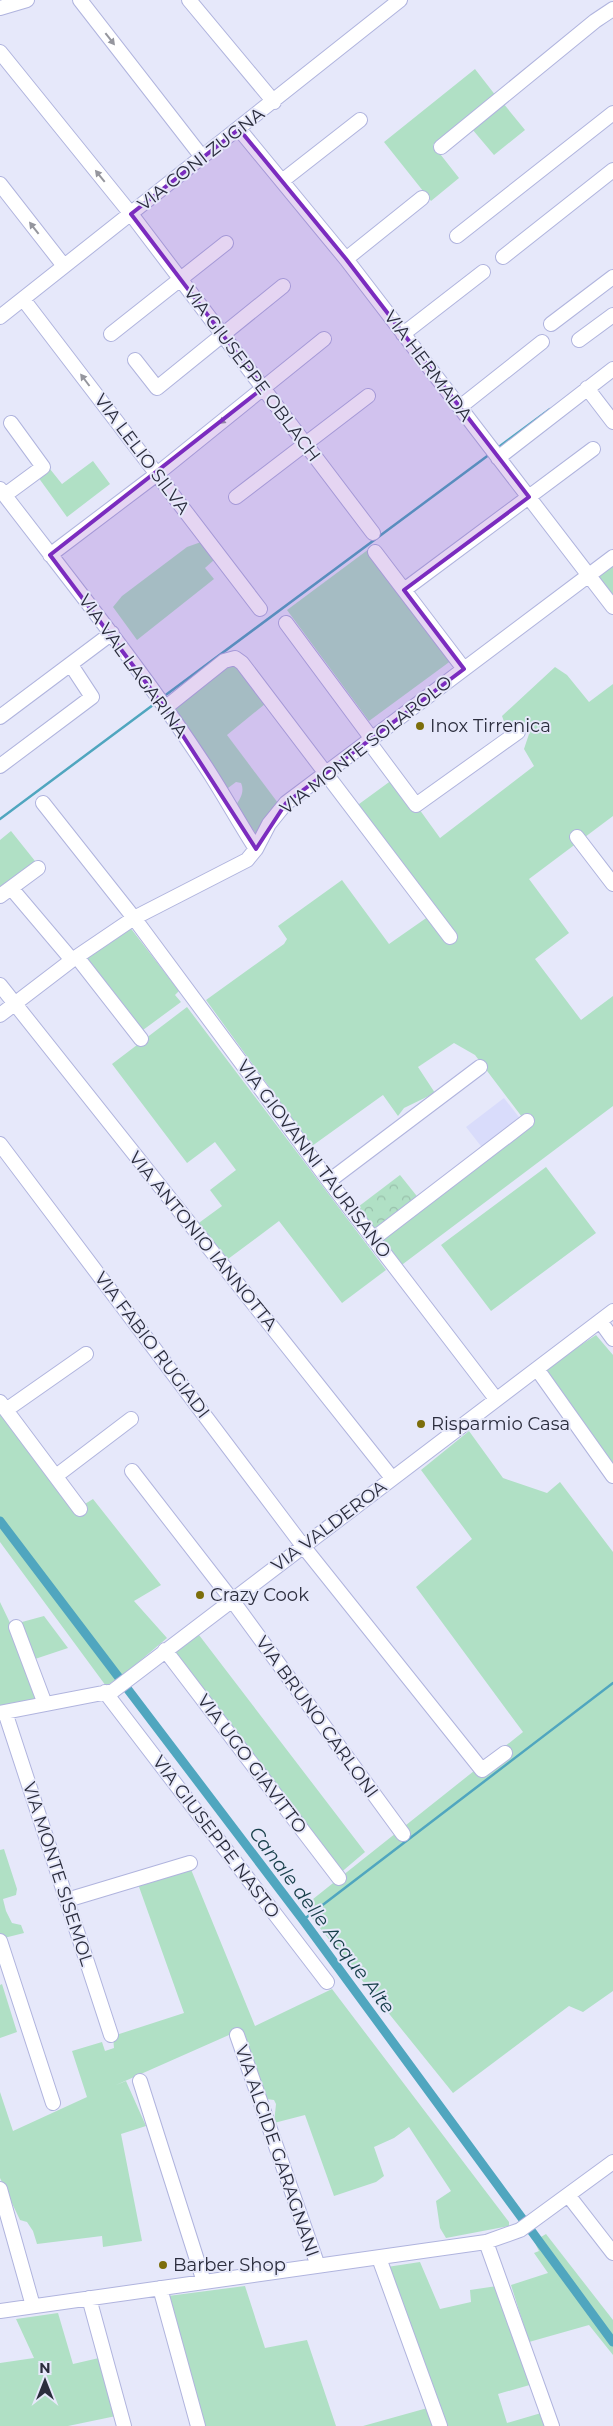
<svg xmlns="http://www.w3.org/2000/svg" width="613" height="2426" viewBox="0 0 613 2426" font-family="Montserrat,sans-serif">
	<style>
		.built { fill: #d9dcfb }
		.grass { fill: #b0e0c5 }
		.park { fill: url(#park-crowns) }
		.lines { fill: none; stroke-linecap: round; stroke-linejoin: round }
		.stream { stroke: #50a6bf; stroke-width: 2.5 }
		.canal { stroke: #50a6bf; stroke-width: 9 }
		.minor-casing { stroke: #b0b4de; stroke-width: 16 }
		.minor { stroke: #fff; stroke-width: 14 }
		.oneway { fill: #95969e }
		.marked { fill: #7b2cbf; fill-opacity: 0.2; stroke: #7b2cbf; stroke-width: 4; stroke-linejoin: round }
		.poi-dot { fill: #7c6e0b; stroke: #e6e8fa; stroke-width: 2 }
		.labels { text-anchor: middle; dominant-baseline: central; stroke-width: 4; stroke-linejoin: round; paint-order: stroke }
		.street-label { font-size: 18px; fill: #2b2d3d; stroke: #e6e8fa }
		.poi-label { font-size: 18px; fill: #2b2d3d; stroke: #e6e8fa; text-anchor: start }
		.water-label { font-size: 19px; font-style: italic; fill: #163e49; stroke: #e6e8fa }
	</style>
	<defs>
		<pattern id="park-crowns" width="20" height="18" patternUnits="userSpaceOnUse" patternTransform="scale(1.25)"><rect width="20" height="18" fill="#b0e0c5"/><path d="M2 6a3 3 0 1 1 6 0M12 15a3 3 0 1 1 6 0" fill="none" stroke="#98c0aa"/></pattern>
	</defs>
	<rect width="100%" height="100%" fill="#e6e8fa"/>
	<path class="built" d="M504,1098l18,23 -38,29 -18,-23z"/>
	<path class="grass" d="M475,69l21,27 -63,49 26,33 -28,23 -47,-59z
		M503,103l22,27 -31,25 -22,-26z
		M93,461l17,23 -43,33 -29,-40 12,-8 12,15z
		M201,542l13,18 -9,8 9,11 -77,61 -24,-33 9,-11 65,-49z
		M369,549l83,111 -83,61 -82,-111z
		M613,564v32l-15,-20z
		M231,661l9,7 25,36 -38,31 51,68 -18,28 -4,3c-7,-12 -15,-15 -21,-27 5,-8 10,-15 6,-24l-5,-1 -12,9 -51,-84z
		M555,667l12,8 22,27 24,-18v132l-84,63 40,54 -34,26 46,61 32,-24v110l-214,161 -21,-28 150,-114 -53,-70 -21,-12 -36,24 17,26 -31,15 -6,8 -15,-21 -71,51 -106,-146 78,-56 3,-5 -9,-13 64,-46 47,64 43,-30 -77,-107 41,-30 44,61 94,-72 -10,-17 7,-21c-5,-6 -10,-8 -18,-6v5l-6,3 -5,-14z
		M11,831l24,30 -35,28v-49z
		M129,926l50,65 -4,4 6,7 -38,28 -56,-72z
		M187,1007l199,263 -44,33 -63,-82 -55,41 -28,-37 26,-19 -12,-16 26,-20 -21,-28 -28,21 -75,-99z
		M546,1167l50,66 -105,78 -50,-66z
		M596,1335l17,20v117l-73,-100z
		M0,1411l75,99 18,-11 68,86 -27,16 33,37 -45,38 -16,10 -106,-144z
		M469,1431l34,47 44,15 13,-11 53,70v439l-30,21 -14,-6 -116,87 -150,-186 220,-175 -107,-145 56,-48 -51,-69z
		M0,1602l11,23 33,-9 24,32 -36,12 15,41 -47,10z
		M199,1635l166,217 -27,23 -167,-220z
		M4,1849l13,40 -1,6 -13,4 3,12 6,12 9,2 3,8 -24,6v-89z
		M190,1867l65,159 77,-37 177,233v4l-63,12 -6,-10 -4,-27 15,-10 -42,-64 -15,11 -20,9 10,29 -8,6 -42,14 -29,-81 -31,8 2,-19 -2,-4 -8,-1 -28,-68 -122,54 10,-4 20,45 -25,8 21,107 -39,6 -1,-11 -65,8 -4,-13 -6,-9 -7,-2 -20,-42v-86l13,39 74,-34 -15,-46 30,-9 3,9 9,-3 -1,-12 71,-23 -46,-129z
		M2,1984l15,48 -17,6v-53z
		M546,2234l67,86v35l-24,-30 -60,17 -18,-57 37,-12 -14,-20 5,-2 -5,-10z
		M420,2262l20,47 31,-7 -1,-12 27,-4 43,96 -42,12 9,29 41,-12 4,15h-105l-60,-159z
		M245,2286l20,62 42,-8 29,86h-132l-36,-130z
		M58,2313l15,51 26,-6 17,58 -48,10h-68v-63l34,-5 -18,-39z
		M431,2407l11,19h-79z"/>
	<path class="park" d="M400,1175l20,25 -47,35 -19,-25z"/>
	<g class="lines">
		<path class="stream" d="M496,449l54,-40
			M163,697l327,-243
			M0,819l157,-117
			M303,1920l310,-237"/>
		<path class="canal" d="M0,1521l303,399 310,422"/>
		<defs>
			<path id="minor" d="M80,0l122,157
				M189,0l85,102
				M0,8l27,-8
				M0,52l131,162 242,319
				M239,129l107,130 267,348
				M441,147l154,-126 18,-12
				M282,181l78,-61
				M0,184l64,82
				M457,236l156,-123
				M503,257l110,-87
				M346,259l76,-61
				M23,299l237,310
				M0,317l400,-317
				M551,324l62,-47
				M111,334l115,-91
				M403,334l80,-62
				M579,340l34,-25
				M135,360l22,28 126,-102
				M587,388l26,34
				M460,407l82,-65
				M498,458l115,-89
				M0,489c71,93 145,184 209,283 16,25 31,52 47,77
				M5,495l38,-28 -32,-44
				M236,497l132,-101
				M375,552l89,117
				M50,555l107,-81 167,-135
				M404,590l189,-141
				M286,623l86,116
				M165,708l59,-47 11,-3 7,5 208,274
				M0,717l112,-84
				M369,742l47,63 102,-73
				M0,766l92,-69 -21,-32
				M43,803l91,115 195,263 167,218
				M577,837l36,47
				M11,888l61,72
				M0,896l38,-28
				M77,957l64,82
				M0,985l392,493
				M0,1015l72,-55 62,-42 113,-58 9,-11 13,-25 17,-21 327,-246
				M0,1144l303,402 179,224 23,-17
				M329,1181l151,-114
				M373,1239l154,-118
				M600,1321l13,18
				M537,1369l76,107
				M0,1402l80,107
				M6,1410l80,-56
				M132,1471l100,129 171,234
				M56,1476l75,-57
				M16,1627l29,77
				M165,1650l174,228
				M105,1692l222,290
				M5,1712l106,323
				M0,1713l113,-22 500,-380
				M67,1900l123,-37
				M0,1941l53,162
				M237,2035l81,231
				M140,2081l64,201
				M0,2189l33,117
				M568,2195l45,58
				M486,2242l66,184
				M379,2258l61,168
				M160,2288l38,138
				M89,2298l35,128
				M0,2311l486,-69 34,-12 93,-68"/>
		</defs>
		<use href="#minor" class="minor-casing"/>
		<use href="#minor" class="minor"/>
	</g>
	<defs><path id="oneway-solid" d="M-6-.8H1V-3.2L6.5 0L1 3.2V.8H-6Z" transform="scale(1.25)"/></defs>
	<g class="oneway">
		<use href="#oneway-solid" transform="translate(110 39) rotate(52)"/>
		<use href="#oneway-solid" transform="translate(100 176) rotate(-129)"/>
		<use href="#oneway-solid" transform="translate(34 228) rotate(-128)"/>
		<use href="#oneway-solid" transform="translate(85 380) rotate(-127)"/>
		<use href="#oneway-solid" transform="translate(225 419) rotate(141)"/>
	</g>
	<path class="marked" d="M239,129l107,130 183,238 -125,93 60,79 -178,134 -30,46 -91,-141 -115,-153 213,-167 -132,-174z"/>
	<g class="poi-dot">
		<circle cx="420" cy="726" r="5"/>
		<circle cx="421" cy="1424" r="5"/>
		<circle cx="200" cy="1595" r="5"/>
		<circle cx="163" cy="2265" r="5"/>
	</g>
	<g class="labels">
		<g class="street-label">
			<text transform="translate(201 159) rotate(-38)">VIA CONI ZUGNA</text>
			<text transform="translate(428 366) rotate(53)">VIA HERMADA</text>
			<text transform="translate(252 374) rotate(53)">VIA GIUSEPPE OBLACH</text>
			<text transform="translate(142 454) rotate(53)">VIA LELIO SILVA</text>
			<text transform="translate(133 666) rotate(54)">VIA VAL LAGARINA</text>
			<text transform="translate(366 745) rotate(-38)">VIA MONTE SOLAROLO</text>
			<text transform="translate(314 1159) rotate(53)">VIA GIOVANNI TAURISANO</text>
			<text transform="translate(203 1241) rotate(51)">VIA ANTONIO IANNOTTA</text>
			<text transform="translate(152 1345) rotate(53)">VIA FABIO RUGIADI</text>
			<text transform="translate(329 1526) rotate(-37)">VIA VALDEROA</text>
			<text transform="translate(317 1717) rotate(54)">VIA BRUNO CARLONI</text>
			<text transform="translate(252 1764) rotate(53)">VIA UGO GIAVITTO</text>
			<text transform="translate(216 1837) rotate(53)">VIA GIUSEPPE NASTO</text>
			<text transform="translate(58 1874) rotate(72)">VIA MONTE SISEMOL</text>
			<text transform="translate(277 2151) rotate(71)">VIA ALCIDE GARAGNANI</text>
		</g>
		<g class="poi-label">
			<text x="430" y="726">Inox Tirrenica</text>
			<text x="431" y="1424">Risparmio Casa</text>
			<text x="210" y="1595">Crazy Cook</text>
			<text x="173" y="2265">Barber Shop</text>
		</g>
		<g class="water-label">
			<text transform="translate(322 1920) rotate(53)">Canale delle Acque Alte</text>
		</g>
	</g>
	<g transform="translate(45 2381)" stroke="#e6e8fa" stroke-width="4" paint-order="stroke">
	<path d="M0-4L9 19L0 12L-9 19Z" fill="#2b2d3d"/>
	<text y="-8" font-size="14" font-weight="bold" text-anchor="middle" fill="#2b2d3d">N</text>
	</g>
</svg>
